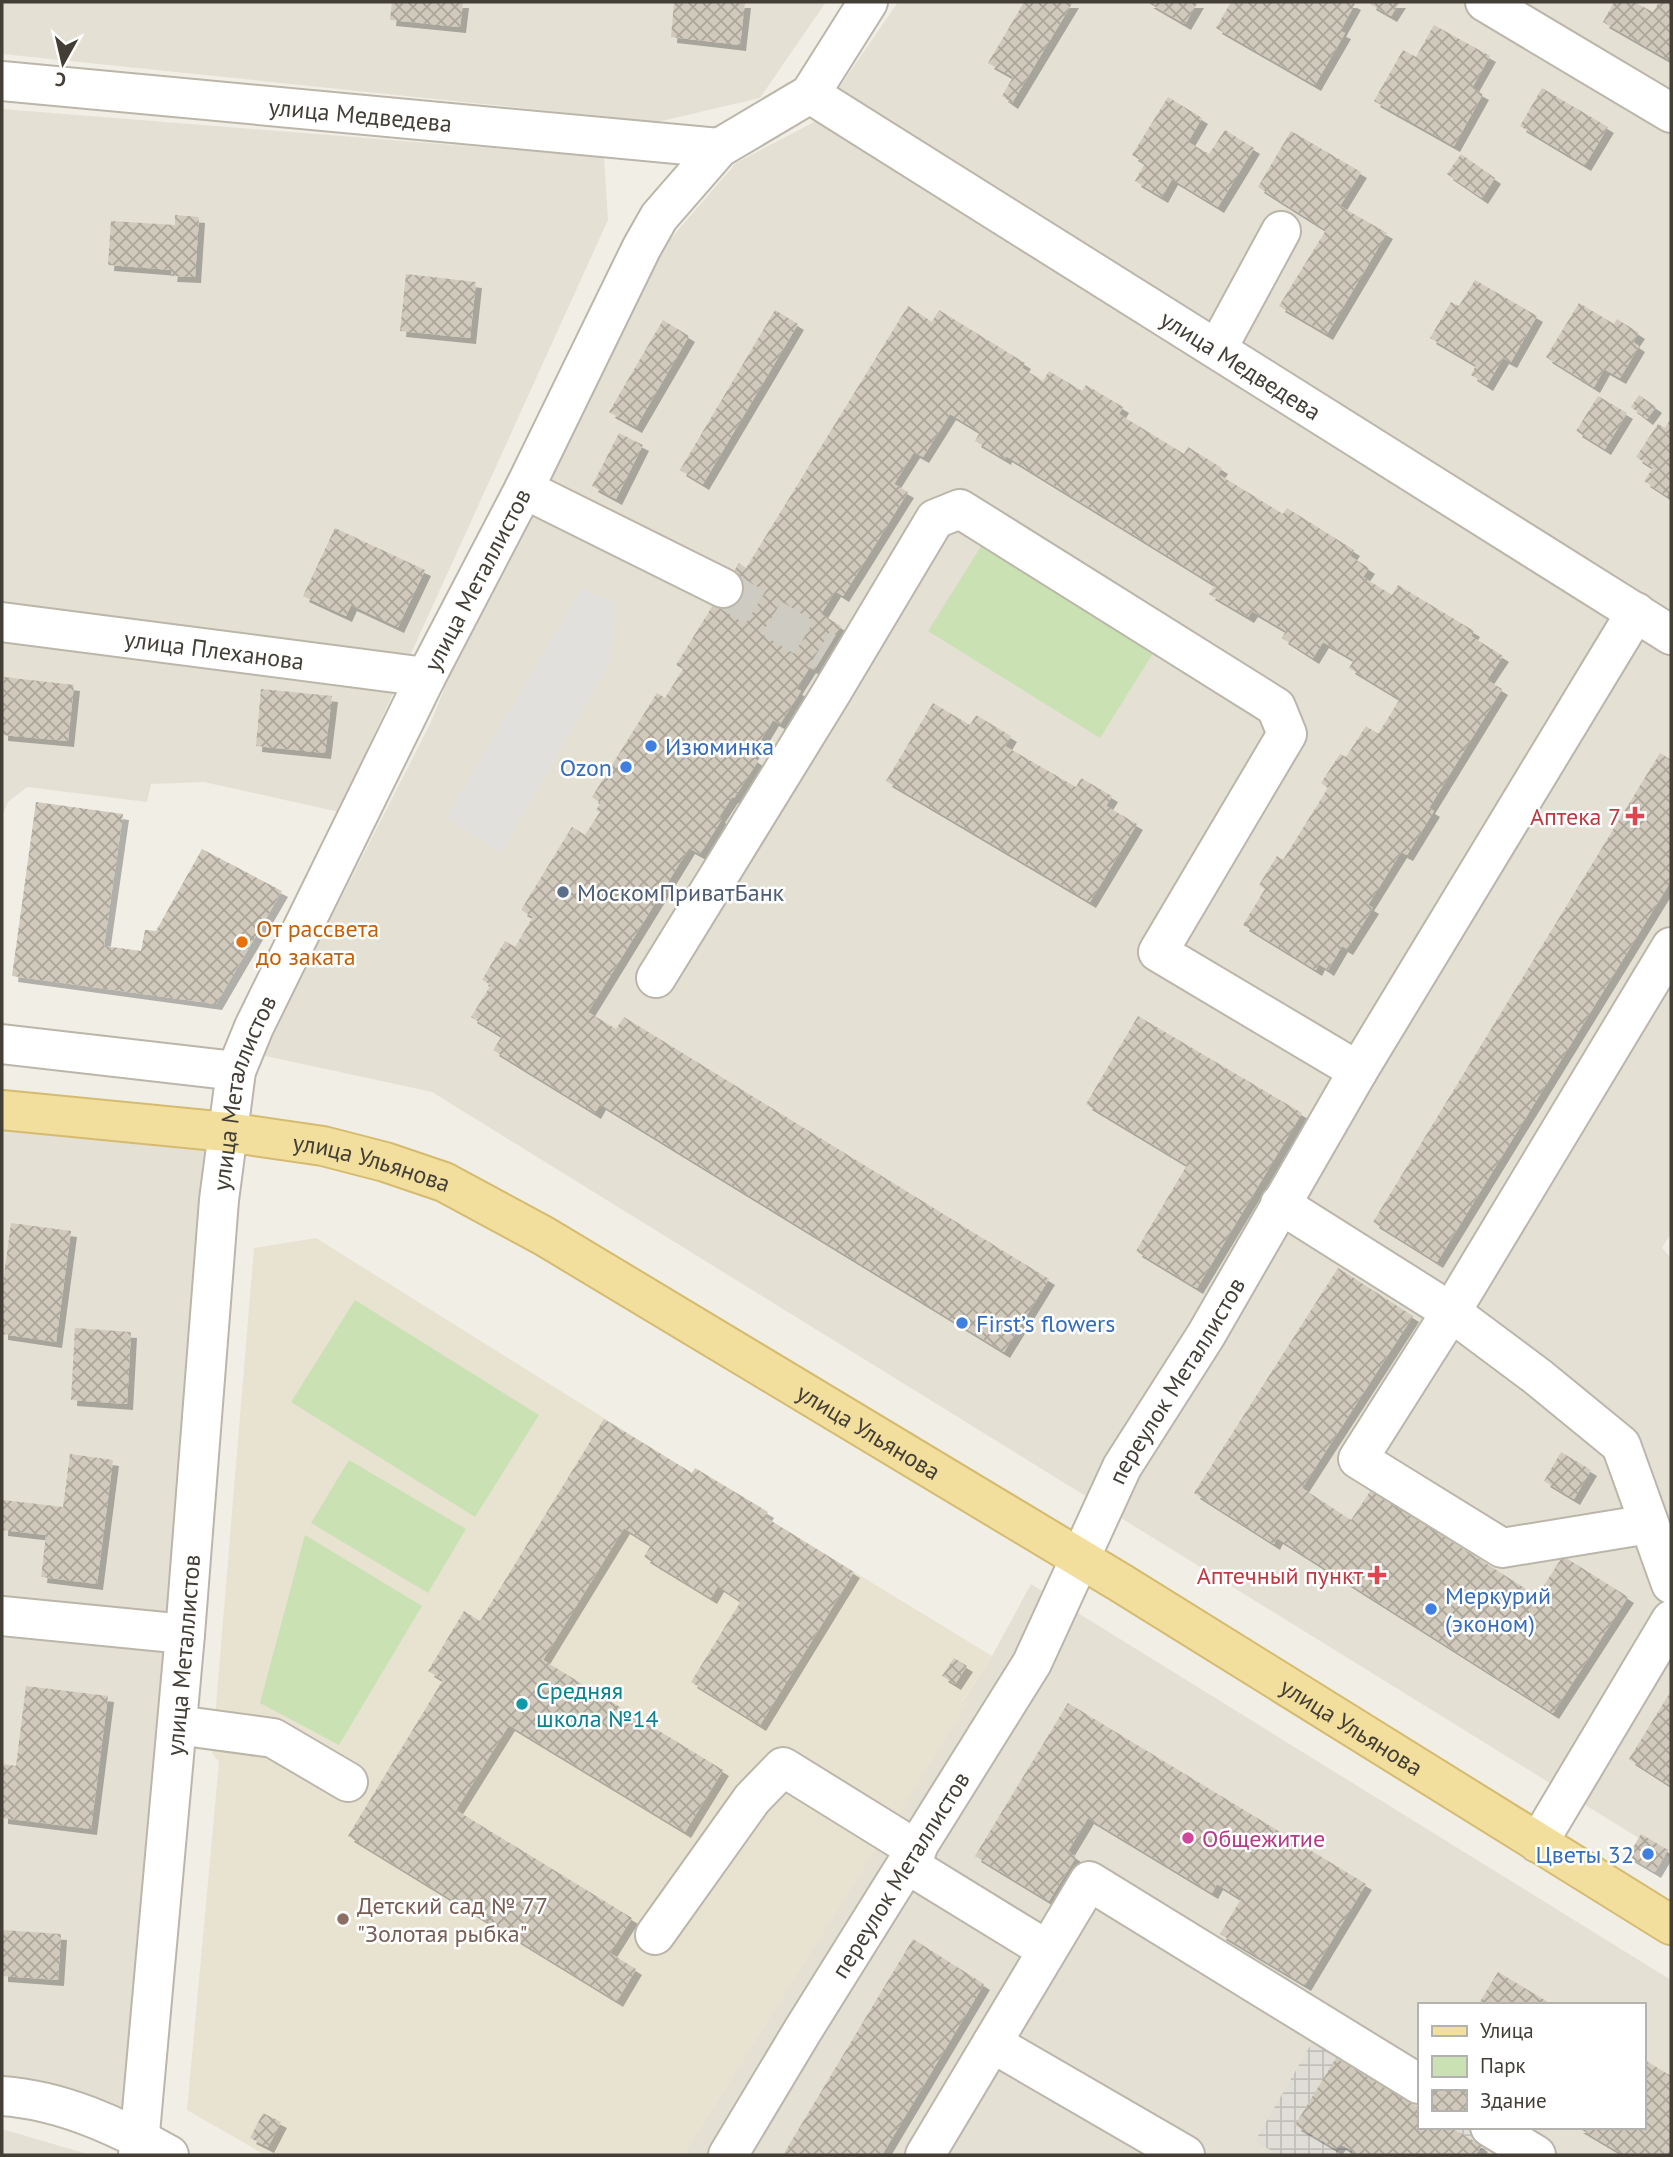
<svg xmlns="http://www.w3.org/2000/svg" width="1673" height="2157" viewBox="0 0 1673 2157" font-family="'PT Sans',sans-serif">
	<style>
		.residential { fill: #e4e0d4; fill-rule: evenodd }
		.industrial { fill: url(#industrial-grid) }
		.education { fill: #e8e3d1 }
		.green { fill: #cae1b3 }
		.parking { fill: #e2e0dd }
		.building { fill: url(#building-cross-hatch); filter: url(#shadow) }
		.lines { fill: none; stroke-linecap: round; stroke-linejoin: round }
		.minor-tunnel { stroke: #cecbc3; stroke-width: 38; stroke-dasharray: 38 19; stroke-linecap: butt }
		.minor-casing { stroke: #bbb6a9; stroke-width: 42 }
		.major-casing { stroke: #d5bb6f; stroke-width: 42 }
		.minor { stroke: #fff; stroke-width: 38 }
		.major { stroke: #f2de9d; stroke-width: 38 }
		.shop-dot { fill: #3f7fe0; stroke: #fff; stroke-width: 2.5 }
		.health-dot { fill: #e0444e; stroke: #fff; stroke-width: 2.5 }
		.service-dot { fill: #5c6f8a; stroke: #fff; stroke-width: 2.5 }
		.food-dot { fill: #e8710a; stroke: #fff; stroke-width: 2.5 }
		.culture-dot { fill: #0f9aa8; stroke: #fff; stroke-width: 2.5 }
		.hotel-dot { fill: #d1479c; stroke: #fff; stroke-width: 2.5 }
		.education-dot { fill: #8d6e63; stroke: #fff; stroke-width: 2.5 }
		.labels { text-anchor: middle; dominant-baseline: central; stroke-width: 5; stroke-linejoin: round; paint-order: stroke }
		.street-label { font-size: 24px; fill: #433e36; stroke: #fff }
		.shop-label { font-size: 24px; fill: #366cbe; stroke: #fff; text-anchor: start }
		.health-label { font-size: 24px; fill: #be3a42; stroke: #fff; text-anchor: end }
		.service-label { font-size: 24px; fill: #4e5e75; stroke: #fff; text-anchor: start }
		.food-label { font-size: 24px; fill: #c56008; stroke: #fff; text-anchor: start }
		.culture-label { font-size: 24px; fill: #0d838f; stroke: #fff; text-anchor: start }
		.hotel-label { font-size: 24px; fill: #b23c85; stroke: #fff; text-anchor: start }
		.education-label { font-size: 24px; fill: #785e54; stroke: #fff; text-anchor: start }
	</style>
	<defs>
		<pattern id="industrial-grid" width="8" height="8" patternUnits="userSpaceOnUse" patternTransform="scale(1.75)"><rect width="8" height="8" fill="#e0ddd7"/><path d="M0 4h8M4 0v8" fill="none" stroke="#c1bfb9"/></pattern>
		<pattern id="building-cross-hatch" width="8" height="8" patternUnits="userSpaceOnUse" patternTransform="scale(1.75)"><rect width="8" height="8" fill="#d1cabc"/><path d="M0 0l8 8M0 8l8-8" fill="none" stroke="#aba59a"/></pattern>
		<filter id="shadow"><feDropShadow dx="6" dy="6" stdDeviation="0" flood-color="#0004"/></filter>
	</defs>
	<rect width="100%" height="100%" fill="#f1eee6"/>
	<path class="residential" d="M2,2h824l-66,96 -103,24 -655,-68z
		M898,2h773v1231l-9,15 9,10v600l-1239,-766 -171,-37 170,-333 93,-233 142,-245 70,-81 80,-42z
		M2,109l602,48 4,63 -269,592 -135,-30 -53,2 -4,18 -120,-15 -19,15 -6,14z
		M2,1110l225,22 -87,1006 -138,-42z
		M1031,1584l640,396v175h-988l283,-450 -4,-3 30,-46zM1419,2005h224v122h-224z
		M2,2129l89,26h-89z"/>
	<path class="industrial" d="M1317,2034l102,61v32h54l20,12 -10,16h-205l-23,-14z"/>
	<path class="education" d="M316,1238l376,235 3,-5 73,44 -2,6 226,138 -30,45 5,4 -284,450h-418l-78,-45 32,-348 -7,-9 42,-505z"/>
	<path class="green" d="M983,543l172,107 -55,88 -172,-107z
		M355,1300l184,115 -64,102 -184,-115z
		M349,1460l117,69 -38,64 -117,-70z
		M305,1535l117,71 -83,139 -79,-42z"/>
	<path class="parking" d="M582,588l36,15 -10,63 -107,187 -55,-35z"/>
	<path class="building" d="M392,2h71l-3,25 -70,-7z
		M674,2h71l-5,43 -69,-8z
		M1020,2h53l-61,101 -10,-7 11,-19 -25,-14 35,-59z
		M1147,2h51l-13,22z
		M1231,2h120l4,2 -15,27 5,2 -30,52 -99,-57z
		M1371,2h29l-9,14 -21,-12z
		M1614,2h20l19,10 6,-10h12v59l-68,-39z
		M1434,25l56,31 -18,32 11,6 -29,52 -80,-45 29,-51 13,7z
		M1542,88l66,39 -23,38 -65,-39z
		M1168,97l34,21 -14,24 21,12 16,-24 29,18 -36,59 -46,-28 -10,18 -27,-16 10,-18 -13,-8z
		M1291,131l70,41 -21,34 47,27 -60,101 -48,-28 47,-76 -68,-43z
		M1461,154l34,24 -13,20 -35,-24z
		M175,215l24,2 -4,60 -24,-1 1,-6 -64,-5 3,-44 64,4z
		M406,274l70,8 -6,56 -70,-7z
		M1475,280l62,36 -26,46 -8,-4 -16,27 -16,-10 5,-10 -46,-27 21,-36 8,4z
		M1579,303l35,21 3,-5 22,14 -6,9 6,4 -19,32 -16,-9 -10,18 -48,-30z
		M908,306l24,16 7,-12 86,53 -3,5 21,13 6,-10 33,20 4,-6 37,22 -4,7 65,40 4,-7 34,21 -4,6 65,40 4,-6 67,42 -4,6 19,12 -6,9 29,18 6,-10 76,46 -3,5 32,20 -16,24 15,9 -73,119 5,3 -27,44 -6,-3 -33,53 5,3 -26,41 -5,-3 -14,24 -9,-6 -3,6 -73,-45 22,-36 -6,-4 18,-29 6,4 45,-72 -7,-5 19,-29 6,3 20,-31 12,8 22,-35 -51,-31 5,-8 -31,-18 -10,16 -31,-20 4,-7 -34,-20 -4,6 -39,-23 6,-9 -209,-129 -1,3 -30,-18 5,-9 -30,-18 -27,43 -9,-5 -20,32 14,8 -65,104 -8,-5 -14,23 20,12 -27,44 -4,-3 -14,22 5,2 -21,33 -7,-4 -22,36 7,5 -24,37 -2,-1 -13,20 3,2 -22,35 -11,-6 -101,164 28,17 8,-12 425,262 -45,73 -404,-248 -5,9 -102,-63 9,-14 -31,-19 20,-32 -9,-5 23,-39 10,6 18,-30 -12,-7 51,-83 13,8 15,-23 -4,-2 5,-7 -9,-6 65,-104 8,5 18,-29 -7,-4 63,-102 7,5z
		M775,310l23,14 -95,160 -23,-14z
		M663,320l26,16 -53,91 -27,-15z
		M1639,395l17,12 -9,12 -16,-12z
		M1598,396l29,17 -22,36 -29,-18z
		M1671,418v70l-4,8 -23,-15 9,-13 -17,-11 22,-33 7,4z
		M619,433l24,12 -27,54 -24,-13z
		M335,528l90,42 -27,57 -47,-22 -5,11 -43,-20z
		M4,677l70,8 -6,56 -66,-6z
		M261,689l71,7 -7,57 -69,-7z
		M933,703l37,22 6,-10 35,21 -6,10 71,41 5,-9 31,18 -6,10 31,18 -47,78 -204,-121z
		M1660,753l11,7v121l-234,381 -64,-40z
		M36,802l87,12 -19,132 37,5 4,-21 11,1 46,-82 80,42 -66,113 -204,-28z
		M1138,1016l164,97 -105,175 -61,-37 51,-86 -101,-61z
		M11,1223l60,8 -15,111 -54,-8v-43z
		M1338,1268l75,48 -111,172 49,32 20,-30 166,106 26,-40 65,41 -75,116 -276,-175 -3,6 -80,-51z
		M75,1328l56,4 -4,72 -56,-4z
		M604,1419l88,54 3,-5 73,44 -3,5 89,55 -94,153 -69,-43 50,-81 -23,-15 -7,12 -67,-41 7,-12 -27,-17 -81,132 180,110 -38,62 -176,-107 -53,85 176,108 -22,35 26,16 -19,32 -269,-165 95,-156 -15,-9 36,-60 16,10z
		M1561,1452l30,18 -17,29 -30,-18z
		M70,1454l43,6 -16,124 -56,-7 5,-42 -44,-5 1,-30 60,7z
		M954,1658l13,8 -12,18 -13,-8z
		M26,1686l82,10 -17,133 -89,-11v-54l14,2z
		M1671,1691v95l-42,-27z
		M1068,1703l298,181 -61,101 -85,-51 21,-35 -24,-15 -5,9 -124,-75 -20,33 8,6 -27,44 -74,-45z
		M1641,1834l27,16 -13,22 -27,-16z
		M2,1930l59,4 -3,46 -56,-4z
		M913,1939l71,45 -102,171h-99z
		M1498,1972l55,33h-75z
		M1336,2058l83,50v19h31l32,19 -6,9h-117l-19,-11 -4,5 -41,-24z
		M1643,2059l28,17v79h-47l-47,-28h66z
		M263,2113l18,9 -13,25 -18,-9z"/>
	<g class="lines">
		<path class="minor-tunnel" d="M723,588l103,63"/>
		<defs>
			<g id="minor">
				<path d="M1485,2l186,111"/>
				<path id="s1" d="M2,81l717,67"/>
				<path id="s2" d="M810,94l861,541"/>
				<path d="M1217,349l64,-118"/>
				<path d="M524,489l199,99"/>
				<path id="s3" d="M2,622l424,55"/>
				<path d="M1671,947l-220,365 87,65 83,68 50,139"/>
				<path d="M656,978l174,-283 105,-176 25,-10 316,198 11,27 -129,218 200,119"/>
				<path d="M2,1044l234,27"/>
				<path d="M1280,1204l171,108 -93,147 144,89 147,-24"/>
				<path d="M2,1616l183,18"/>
				<path d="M177,1725l96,13 75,44"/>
				<path d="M1538,1843l133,-223"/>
				<path d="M907,1864l140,86"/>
				<path d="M655,1935l97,-136 31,-32 134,83"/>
				<path d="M992,2043l193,112"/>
				<path d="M2,2096c59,4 116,30 167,59"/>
				<path d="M1490,2127l46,28"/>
				<path id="s4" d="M138,2155l47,-521 34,-434 17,-129 18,-44 172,-350 98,-188 118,-242 17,-30 60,-69 91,-54 58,-92"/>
				<path id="s5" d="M728,2155l75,-125 229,-367 90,-196 84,-132 152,-264 278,-459"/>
				<path d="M925,2155l164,-274 330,203"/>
			</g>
			<g id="major">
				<path id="s6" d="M2,1110l225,22 96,14 62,16 59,20 100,54 577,347 550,342"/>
			</g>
		</defs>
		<use href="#minor" class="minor-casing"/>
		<use href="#major" class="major-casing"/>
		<use href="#minor" class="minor"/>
		<use href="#major" class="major"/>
	</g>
	<g class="shop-dot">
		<circle cx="651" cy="746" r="7"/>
		<circle cx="626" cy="767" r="7"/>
		<circle cx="962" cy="1323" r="7"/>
		<circle cx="1431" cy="1609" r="7"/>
		<circle cx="1648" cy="1854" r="7"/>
	</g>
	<g class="health-dot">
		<path d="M1631.5 805.5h7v7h7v7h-7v7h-7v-7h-7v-7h7z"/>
		<path d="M1373.5 1564.5h7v7h7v7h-7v7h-7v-7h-7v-7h7z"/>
	</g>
	<circle class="service-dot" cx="563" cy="892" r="7"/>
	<circle class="food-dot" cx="242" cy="942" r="7"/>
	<circle class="culture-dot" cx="522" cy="1704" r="7"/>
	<circle class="hotel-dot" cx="1188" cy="1838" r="7"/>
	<circle class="education-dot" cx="343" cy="1919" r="7"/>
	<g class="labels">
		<g class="street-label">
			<text stroke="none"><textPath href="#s1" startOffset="360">улица Медведева</textPath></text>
			<text stroke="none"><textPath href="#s2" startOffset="509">улица Медведева</textPath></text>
			<text stroke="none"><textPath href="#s4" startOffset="1636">улица Металлистов</textPath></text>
			<text stroke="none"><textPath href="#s3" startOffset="214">улица Плеханова</textPath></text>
			<text stroke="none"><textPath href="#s4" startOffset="1069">улица Металлистов</textPath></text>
			<text stroke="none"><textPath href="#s6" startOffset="374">улица Ульянова</textPath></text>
			<text stroke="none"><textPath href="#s5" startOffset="896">переулок Металлистов</textPath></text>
			<text stroke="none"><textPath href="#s6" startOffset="942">улица Ульянова</textPath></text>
			<text stroke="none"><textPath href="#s4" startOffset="502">улица Металлистов</textPath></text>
			<text stroke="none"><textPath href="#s6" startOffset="1508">улица Ульянова</textPath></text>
			<text stroke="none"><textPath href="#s5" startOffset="329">переулок Металлистов</textPath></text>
		</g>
		<g class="shop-label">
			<text x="665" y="746">Изюминка</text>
			<text x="612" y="767" text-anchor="end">Ozon</text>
			<text x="976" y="1323">First’s flowers</text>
			<text x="1445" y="1595">Меркурий<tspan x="1445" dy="28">(эконом)</tspan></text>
			<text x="1634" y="1854" text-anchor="end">Цветы 32</text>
		</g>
		<g class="health-label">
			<text x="1621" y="816">Аптека 7</text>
			<text x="1363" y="1575">Аптечный пункт</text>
		</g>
		<g class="service-label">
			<text x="577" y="892">МоскомПриватБанк</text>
		</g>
		<g class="food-label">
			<text x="256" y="928">От рассвета<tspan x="256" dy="28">до заката</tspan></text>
		</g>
		<g class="culture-label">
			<text x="536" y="1690">Средняя<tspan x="536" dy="28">школа №14</tspan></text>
		</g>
		<g class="hotel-label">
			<text x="1202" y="1838">Общежитие</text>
		</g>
		<g class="education-label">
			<text x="357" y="1905">Детский сад № 77<tspan x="357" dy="28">"Золотая рыбка"</tspan></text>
		</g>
	</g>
	<rect width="1673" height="2157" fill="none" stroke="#433e36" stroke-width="7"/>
	<rect x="1418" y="2003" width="228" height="126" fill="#ffffff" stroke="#b4b2af" stroke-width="2"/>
	<rect x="1432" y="2026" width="35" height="10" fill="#f2de9d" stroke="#b4b2af" stroke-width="2"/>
	<text x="1480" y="2038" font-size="21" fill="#433e36">Улица</text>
	<rect x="1432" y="2056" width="35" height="21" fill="#cae1b3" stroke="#b4b2af" stroke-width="2"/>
	<text x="1480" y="2073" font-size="21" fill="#433e36">Парк</text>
	<rect x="1432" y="2090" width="35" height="21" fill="url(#building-cross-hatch)" stroke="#b4b2af" stroke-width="2"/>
	<text x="1480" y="2108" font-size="21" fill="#433e36">Здание</text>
	<g transform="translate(63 63) rotate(188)" stroke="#ffffff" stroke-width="5" paint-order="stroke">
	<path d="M0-5L12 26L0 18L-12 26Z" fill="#433e36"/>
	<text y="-10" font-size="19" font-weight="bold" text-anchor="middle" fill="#433e36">С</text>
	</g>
</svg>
